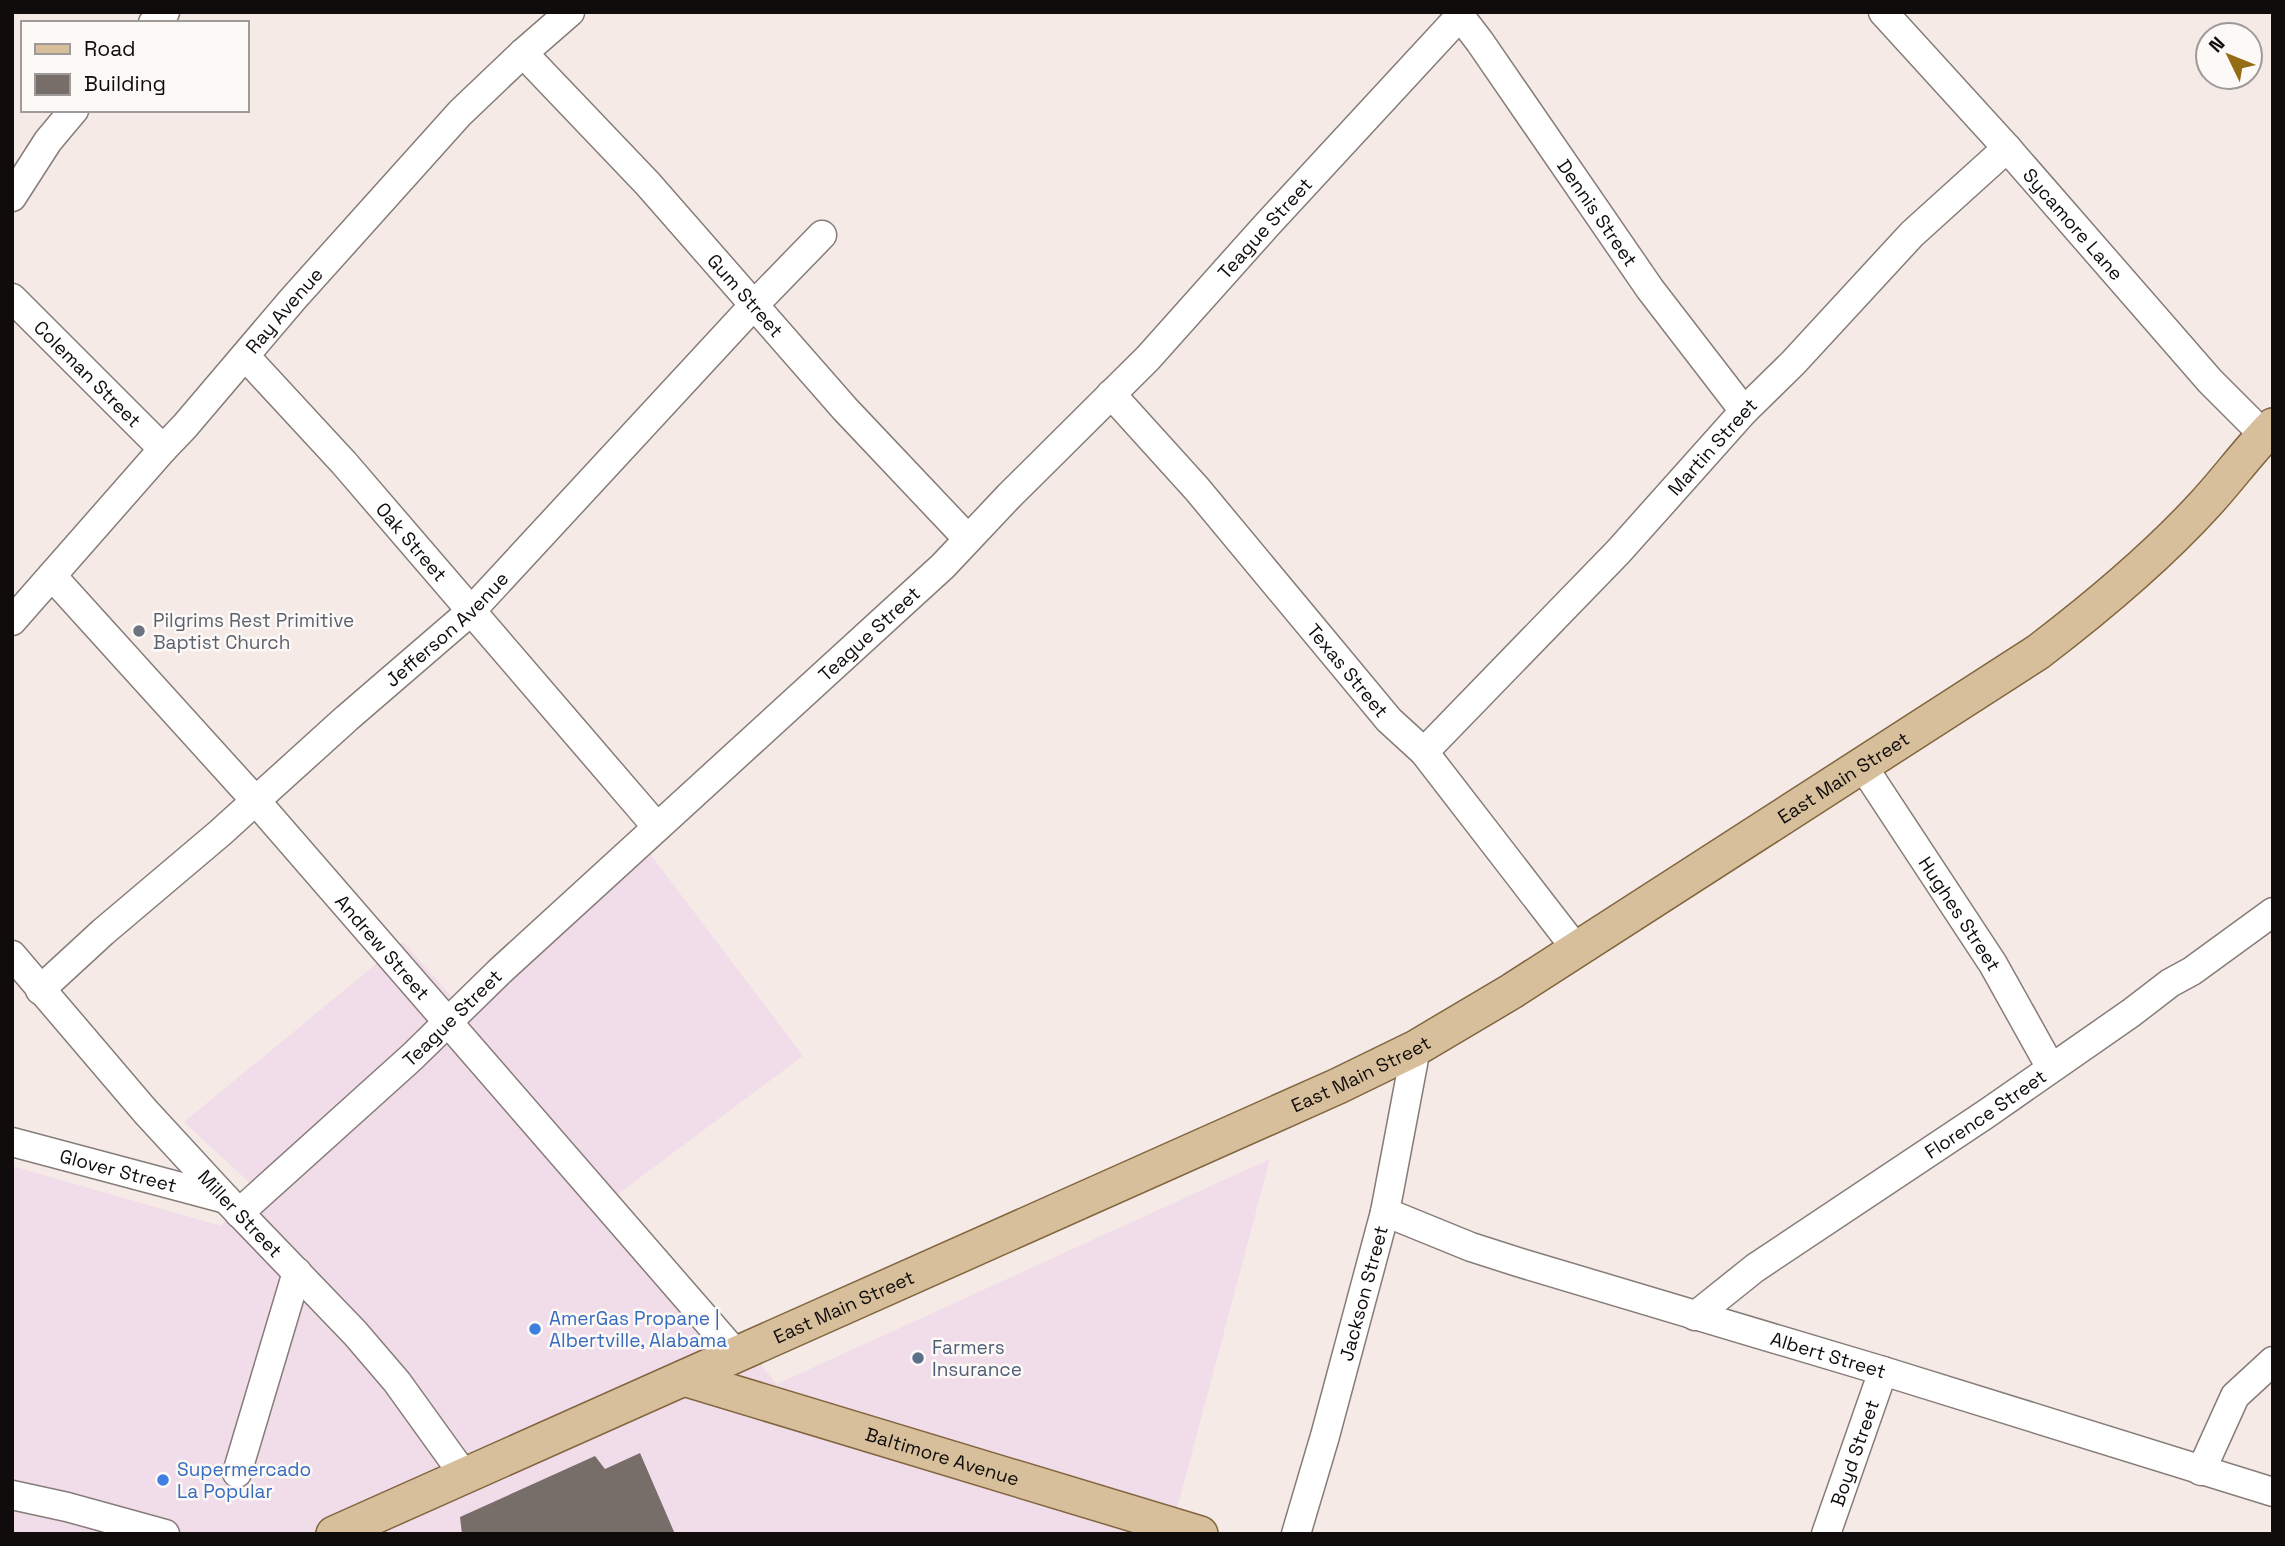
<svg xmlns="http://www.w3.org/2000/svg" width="2285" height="1546" viewBox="0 0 2285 1546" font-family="'Space Grotesk',sans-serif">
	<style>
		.commercial { fill: #f1dce9 }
		.building { fill: #776d69 }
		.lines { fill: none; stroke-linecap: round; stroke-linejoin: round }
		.minor-casing { stroke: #867c78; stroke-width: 31 }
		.major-casing { stroke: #80653e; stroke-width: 38 }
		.minor { stroke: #fff; stroke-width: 28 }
		.major { stroke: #d7bf9b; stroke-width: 35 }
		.worship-dot { fill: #6b7280; stroke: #fdf9f7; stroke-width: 2.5 }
		.shop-dot { fill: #3f7fe0; stroke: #fdf9f7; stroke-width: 2.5 }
		.service-dot { fill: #5c6f8a; stroke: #fdf9f7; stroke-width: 2.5 }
		.labels { text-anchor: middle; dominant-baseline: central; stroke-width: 5; stroke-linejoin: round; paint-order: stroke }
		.street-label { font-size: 19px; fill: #100c0b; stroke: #fdf9f7 }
		.worship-label { font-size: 19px; fill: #5b616d; stroke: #fdf9f7; text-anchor: start }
		.shop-label { font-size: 19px; fill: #366cbe; stroke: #fdf9f7; text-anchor: start }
		.service-label { font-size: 19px; fill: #4e5e75; stroke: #fdf9f7; text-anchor: start }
	</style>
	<rect width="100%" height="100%" fill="#f5eae6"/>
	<path class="commercial" d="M635,834l168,222 -185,138 159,190 493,-225 -91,342 -11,33h-1156v-368l209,60 30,-42 -67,-62 219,-180 50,56z"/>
	<path class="building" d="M640,1453l35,81h-213l-2,-17 135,-61 10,13z"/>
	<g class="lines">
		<defs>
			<g id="minor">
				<path id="s1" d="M1457,12l23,30 170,247 94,122"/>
				<path id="s2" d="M1883,12l124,136 203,233 54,54"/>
				<path d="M153,23l12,-11"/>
				<path id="s3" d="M523,53l125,131 197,225 123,130"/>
				<path d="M12,197l36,-56 26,-31"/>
				<path id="s4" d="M12,298l151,151"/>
				<path id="s5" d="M246,357l98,106 313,364"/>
				<path id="s6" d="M1111,394l86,95 192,231 35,32 153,198"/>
				<path id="s7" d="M52,576l203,224 481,554"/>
				<path id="s8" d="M12,621l151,-172 22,-23 108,-127 167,-186 63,-60 47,-41"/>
				<path id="s9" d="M1424,752l195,-201 125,-140 49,-48 119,-129 95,-86"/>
				<path id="s10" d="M1862,765l131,199 58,104"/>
				<path id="s11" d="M12,955l133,156 81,88 129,134 42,49 67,93"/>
				<path id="s12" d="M40,990l63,-58 117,-99 127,-115 123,-106 284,-307 68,-70"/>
				<path id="s13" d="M12,1142l214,57"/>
				<path id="s14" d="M1385,1212l86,35 50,16 362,108 390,121"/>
				<path id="s15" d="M239,1213l173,-156 88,-86 443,-405 66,-70 139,-138 117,-131 195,-211"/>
				<path id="s16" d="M1695,1316l60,-48 231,-154 145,-101 39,-30 22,-12 81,-59"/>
				<path d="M2201,1471l34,-75 38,-35"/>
				<path d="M237,1473l60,-201"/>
				<path d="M12,1495l55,12 98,27"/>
				<path id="s17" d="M1296,1534l29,-98 60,-224 31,-164"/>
				<path id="s18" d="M1826,1534l57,-163"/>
			</g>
			<g id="major">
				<path id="s19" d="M684,1378l516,156"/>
				<path id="s20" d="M334,1534l1004,-448 78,-38 96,-57 526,-339c59,-45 118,-94 168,-149 23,-25 43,-53 67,-77"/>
			</g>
		</defs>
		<use href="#minor" class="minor-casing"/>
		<use href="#major" class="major-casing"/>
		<use href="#minor" class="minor"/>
		<use href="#major" class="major"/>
	</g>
	<circle class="worship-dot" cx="139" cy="631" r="7"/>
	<g class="shop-dot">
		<circle cx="535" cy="1329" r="7"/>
		<circle cx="163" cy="1480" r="7"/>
	</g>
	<circle class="service-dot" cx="918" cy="1358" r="7"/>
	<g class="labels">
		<g class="street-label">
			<text stroke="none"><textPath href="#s1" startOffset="245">Dennis Street</textPath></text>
			<text stroke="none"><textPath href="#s2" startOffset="285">Sycamore Lane</textPath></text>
			<text stroke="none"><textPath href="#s15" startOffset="1423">Teague Street</textPath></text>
			<text stroke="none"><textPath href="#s3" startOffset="329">Gum Street</textPath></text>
			<text stroke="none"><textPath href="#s8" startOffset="413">Ray Avenue</textPath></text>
			<text stroke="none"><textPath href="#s4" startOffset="107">Coleman Street</textPath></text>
			<text stroke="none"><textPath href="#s9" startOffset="420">Martin Street</textPath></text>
			<text stroke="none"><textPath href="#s5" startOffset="248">Oak Street</textPath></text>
			<text stroke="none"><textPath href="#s12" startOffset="544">Jefferson Avenue</textPath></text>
			<text stroke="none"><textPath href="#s15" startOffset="856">Teague Street</textPath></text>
			<text stroke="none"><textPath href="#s6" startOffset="364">Texas Street</textPath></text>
			<text stroke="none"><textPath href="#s20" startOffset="1692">East Main Street</textPath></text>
			<text stroke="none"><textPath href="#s10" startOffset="178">Hughes Street</textPath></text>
			<text stroke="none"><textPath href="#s7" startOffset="497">Andrew Street</textPath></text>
			<text stroke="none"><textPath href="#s15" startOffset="289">Teague Street</textPath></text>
			<text stroke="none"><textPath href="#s20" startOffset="1125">East Main Street</textPath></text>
			<text stroke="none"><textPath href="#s16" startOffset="354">Florence Street</textPath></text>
			<text stroke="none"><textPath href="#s13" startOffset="110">Glover Street</textPath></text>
			<text stroke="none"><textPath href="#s11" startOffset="345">Miller Street</textPath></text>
			<text stroke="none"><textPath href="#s17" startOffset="250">Jackson Street</textPath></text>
			<text stroke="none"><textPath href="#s20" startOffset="558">East Main Street</textPath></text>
			<text stroke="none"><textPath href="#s14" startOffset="466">Albert Street</textPath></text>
			<text stroke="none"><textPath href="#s18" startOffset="86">Boyd Street</textPath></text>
			<text stroke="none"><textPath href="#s19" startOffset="270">Baltimore Avenue</textPath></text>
		</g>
		<g class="worship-label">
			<text x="153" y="620">Pilgrims Rest Primitive<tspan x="153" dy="22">Baptist Church</tspan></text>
		</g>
		<g class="shop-label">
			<text x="549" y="1318">AmerGas Propane |<tspan x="549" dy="22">Albertville, Alabama</tspan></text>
			<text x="177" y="1469">Supermercado<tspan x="177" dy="22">La Popular</tspan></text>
		</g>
		<g class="service-label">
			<text x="932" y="1347">Farmers<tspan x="932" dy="22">Insurance</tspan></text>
		</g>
	</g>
	<rect width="2285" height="1546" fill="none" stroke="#100c0b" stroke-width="28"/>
	<rect x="21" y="21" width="228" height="91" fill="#fdf9f7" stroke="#9e9a99" stroke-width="2"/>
	<rect x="35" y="44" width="35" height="10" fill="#d7bf9b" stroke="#9e9a99" stroke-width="2"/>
	<text x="84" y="56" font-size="21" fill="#100c0b">Road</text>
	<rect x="35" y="74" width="35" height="21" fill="#776d69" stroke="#9e9a99" stroke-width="2"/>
	<text x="84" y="91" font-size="21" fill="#100c0b">Building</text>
	<g transform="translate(2229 56) rotate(313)"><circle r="33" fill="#fdf9f7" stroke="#9e9a99" stroke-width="2"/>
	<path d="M0-5L12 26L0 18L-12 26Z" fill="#936c14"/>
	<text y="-10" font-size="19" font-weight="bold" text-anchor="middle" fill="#100c0b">N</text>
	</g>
</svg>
